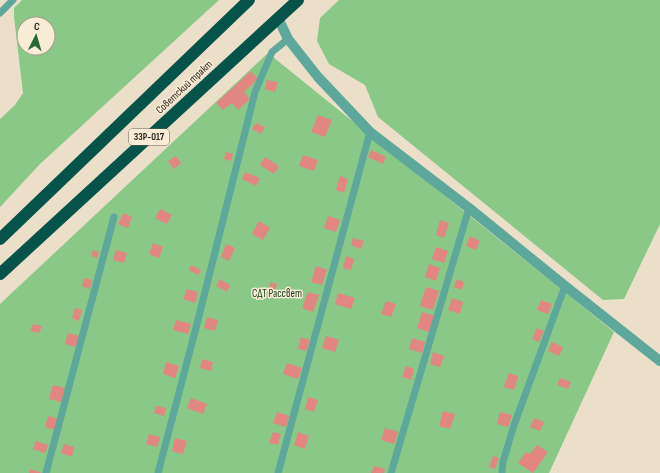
<svg xmlns="http://www.w3.org/2000/svg" width="660" height="473" viewBox="0 0 660 473" font-family="'Sofia Sans Condensed',sans-serif">
	<style>
		.green { fill: #89c886; fill-rule: evenodd }
		.building { fill: #e28681 }
		.lines { fill: none; stroke-linecap: round; stroke-linejoin: round }
		.lane { stroke: #5da89a; stroke-width: 7 }
		.street { stroke: #5da89a; stroke-width: 10 }
		.highway { stroke: #065349; stroke-width: 12 }
		.labels { text-anchor: middle; dominant-baseline: central; stroke-width: 3; stroke-linejoin: round; paint-order: stroke }
		.shield { fill: #f9ecd7; stroke: #696156; stroke-width: 1 }
		.shield-label { font-size: 10px; font-weight: bold; fill: #2b261e }
		.street-label { font-size: 11px; fill: #2b261e; stroke: #f9ecd7 }
		.park-label { font-size: 11px; fill: #0e3b0f; stroke: #f9ecd7 }
	</style>
	<rect width="100%" height="100%" fill="#ecdfca"/>
	<path class="green" d="M22,0h197l-179,164 -40,43v-88l15,-14 8,-12 -9,-76v-9zM24,24h24v24h-24z
		M339,0h321v224l-36,75 -21,1 -225,-183 -13,-32 -36,-21 -12,-23 3,-23z
		M268,53l346,279 -65,141h-549v-169z"/>
	<path class="building" d="M251,71l7,8 -14,13 6,7 -12,11 -6,-7 -9,7 -7,-7z
		M267,80l11,2 -3,10 -10,-3z
		M318,115l14,5 -7,17 -14,-5z
		M256,123l9,4 -4,7 -9,-5z
		M371,150l15,7 -3,7 -15,-7z
		M226,152l7,2 -2,7 -7,-2z
		M303,155l15,5 -4,11 -15,-5z
		M176,156l5,7 -7,6 -6,-8z
		M265,157l14,9 -5,8 -14,-9z
		M245,172l15,6 -4,8 -14,-7z
		M340,176l8,3 -4,14 -8,-3z
		M160,209l12,6 -5,9 -12,-6z
		M123,213l9,4 -4,11 -10,-4z
		M328,216l12,4 -4,12 -12,-4z
		M440,220l9,3 -5,15 -8,-3z
		M259,221l11,7 -7,12 -11,-6z
		M470,236l10,5 -4,9 -10,-4z
		M353,238l11,3 -3,8 -10,-4z
		M153,243l10,4 -4,11 -10,-4z
		M226,244l9,4 -6,13 -8,-4z
		M436,247l12,4 -4,12 -12,-4z
		M93,250l6,2 -2,6 -6,-2z
		M116,250l11,3 -3,10 -11,-3z
		M346,256l8,3 -3,11 -8,-2z
		M429,264l11,4 -4,13 -11,-4z
		M191,265l10,5 -3,5 -9,-5z
		M316,266l11,4 -5,15 -11,-3z
		M84,278l8,2 -2,9 -8,-3z
		M220,279l10,6 -3,7 -11,-6z
		M457,279l7,3 -2,8 -8,-3z
		M271,282l6,2 -3,11 -7,-2z
		M426,287l13,4 -6,19 -13,-4z
		M187,289l11,3 -3,11 -12,-4z
		M308,292l11,3 -6,17 -11,-4z
		M338,293l17,5 -4,11 -16,-5z
		M452,298l11,4 -3,12 -12,-4z
		M541,300l11,4 -4,10 -11,-4z
		M386,301l10,3 -5,13 -10,-3z
		M75,308l7,2 -3,11 -7,-3z
		M422,312l13,4 -6,16 -12,-4z
		M207,317l11,3 -3,11 -11,-3z
		M176,320l15,4 -3,10 -15,-4z
		M33,324l9,2 -3,7 -9,-2z
		M537,328l7,3 -5,11 -7,-3z
		M68,333l11,3 -3,11 -11,-3z
		M326,336l13,4 -4,12 -13,-4z
		M301,337l9,3 -4,11 -8,-2z
		M412,338l13,4 -3,11 -13,-4z
		M552,342l11,5 -4,9 -11,-5z
		M433,352l11,4 -4,11 -10,-3z
		M202,359l11,3 -2,9 -11,-3z
		M166,362l13,4 -4,12 -12,-4z
		M287,363l15,5 -4,11 -15,-5z
		M406,366l8,3 -3,11 -9,-3z
		M509,373l9,3 -4,14 -10,-3z
		M560,378l11,4 -3,7 -11,-4z
		M53,385l12,3 -4,14 -12,-3z
		M308,397l10,3 -4,12 -9,-3z
		M191,398l16,6 -4,10 -16,-6z
		M156,406l10,2 -2,8 -10,-3z
		M443,411l12,3 -5,15 -11,-3z
		M277,412l12,4 -3,11 -13,-4z
		M500,412l12,3 -4,12 -11,-3z
		M48,416l11,3 -4,11 -10,-3z
		M534,418l10,4 -4,9 -10,-4z
		M385,428l13,4 -4,12 -13,-4z
		M273,432l8,2 -3,11 -9,-2z
		M298,432l11,4 -4,13 -11,-4z
		M149,434l11,3 -3,10 -11,-3z
		M175,438l12,3 -4,13 -11,-3z
		M36,441l12,4 -3,8 -12,-4z
		M64,444l10,3 -2,10 -11,-4z
		M537,445l11,7 -15,21 -15,-10 8,-11 4,2z
		M493,456l6,2 -4,11 -6,-2z
		M374,466l11,3 -1,4h-13z
		M30,469l12,4h-13z"/>
	<g class="lines">
		<path class="lane" d="M0,13l13,-13
			M46,473l68,-256
			M158,473l40,-153 57,-228 17,-40 16,-13
			M278,473l92,-341
			M391,473l78,-265
			M502,473l1,-11 11,-37 51,-139"/>
		<path class="street" d="M278,18l10,21 30,38 52,55 99,76 96,78 95,75"/>
		<path class="highway" d="M0,239l249,-239
			M0,274l298,-274"/>
	</g>
	<g class="labels">
		<rect class="shield" x="129" y="129" width="40" height="16" rx="3"/>
		<g class="shield-label">
			<text x="149" y="137">33Р-017</text>
		</g>
		<g class="street-label">
			<text transform="translate(184 87) rotate(-43)">Советский тракт</text>
		</g>
		<g class="park-label">
			<text x="277" y="293">СДТ Рассвет</text>
		</g>
	</g>
	<g transform="translate(36 36) rotate(5)"><circle r="19" fill="#f9ecd7" stroke="#a79d8d"/>
	<path d="M0-3L7 15L0 10L-7 15Z" fill="#256a36"/>
	<text y="-6" font-size="11" font-weight="bold" text-anchor="middle" fill="#2b261e">С</text>
	</g>
</svg>
